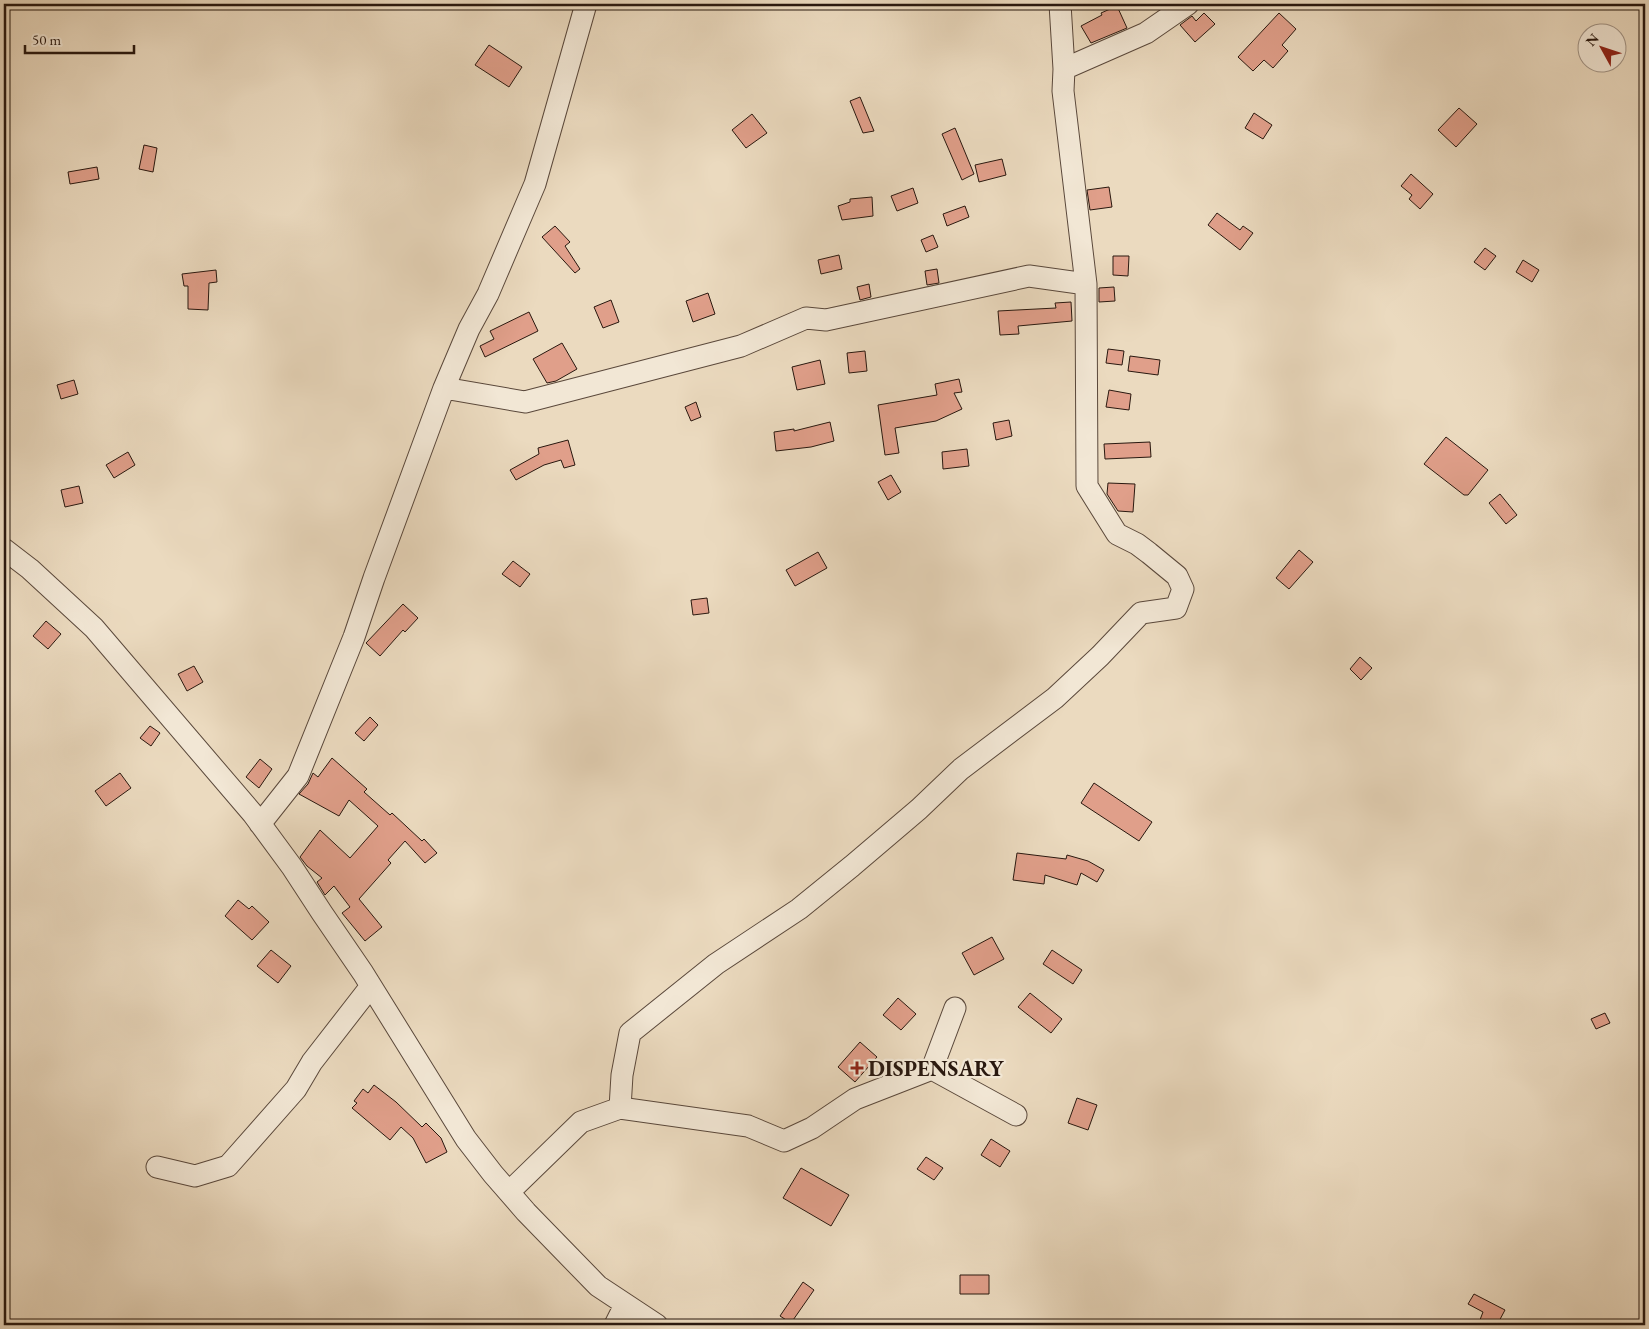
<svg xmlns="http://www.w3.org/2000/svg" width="1649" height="1329" viewBox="0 0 1649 1329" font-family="'EB Garamond',serif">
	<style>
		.building { fill: #e09f8a; stroke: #29180f }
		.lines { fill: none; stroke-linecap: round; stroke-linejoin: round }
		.minor-casing { stroke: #5a483b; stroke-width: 23 }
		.minor { stroke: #f2e7d5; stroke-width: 21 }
		.poi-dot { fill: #8f2418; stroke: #f2e7d5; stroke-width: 2 }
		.labels { text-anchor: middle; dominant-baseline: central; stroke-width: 4.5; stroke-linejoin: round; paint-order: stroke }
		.poi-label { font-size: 22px; font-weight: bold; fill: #29180f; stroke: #f2e7d5; text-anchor: start }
	</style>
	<rect width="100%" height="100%" fill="#ebdabf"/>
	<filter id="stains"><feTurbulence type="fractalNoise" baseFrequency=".004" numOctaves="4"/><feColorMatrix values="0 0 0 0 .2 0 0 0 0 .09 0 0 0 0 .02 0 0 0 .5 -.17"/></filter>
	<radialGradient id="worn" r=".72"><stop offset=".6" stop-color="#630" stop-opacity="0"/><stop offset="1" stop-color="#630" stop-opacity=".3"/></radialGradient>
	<path class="building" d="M1117,6l10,22 -36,15 -10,-17 21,-11 -1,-2z
		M1204,13l11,11 -20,18 -15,-17 12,-9 4,5z
		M1279,13l17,16 -14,16 6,6 -15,17 -9,-8 -11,11 -15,-14z
		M489,45l33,22 -13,20 -34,-22z
		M860,97l14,34 -11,2 -13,-32z
		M1459,108l18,16 -21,23 -18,-17z
		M1254,113l18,12 -9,14 -18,-11z
		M752,114l15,19 -21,15 -14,-18z
		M955,128l19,46 -12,6 -20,-46z
		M144,145l13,3 -4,24 -14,-3z
		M1002,159l4,16 -27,7 -4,-17z
		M97,167l2,12 -29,5 -2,-12z
		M1411,174l22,20 -13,15 -11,-10 3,-4 -11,-9z
		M1109,187l3,20 -22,3 -3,-20z
		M913,188l5,15 -21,8 -6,-15z
		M872,197l1,19 -31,4 -4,-14 12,-4v-3z
		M965,206l4,11 -22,9 -4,-12z
		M1217,213l23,17 3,-4 10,7 -13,17 -32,-25z
		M555,226l15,16 -5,4 15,23 -5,4 -33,-36z
		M933,235l5,12 -12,5 -5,-12z
		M1485,248l11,8 -11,14 -11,-8z
		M839,255l3,14 -21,5 -3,-14z
		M1113,256h16l-1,20 -15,-1z
		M1523,260l16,10 -7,12 -16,-10z
		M937,269l2,14 -12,2 -2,-14z
		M216,270l1,12 -8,1 -1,27 -20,-1v-23h-4l-2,-12z
		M869,284l2,13 -11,3 -3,-13z
		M1114,287l1,14 -16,1v-14z
		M708,293l7,21 -22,8 -7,-21z
		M611,300l8,22 -16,6 -9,-21z
		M1071,302l1,19 -54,5 1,8 -19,1 -2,-24 58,-3 -1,-5z
		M529,312l9,19 -53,26 -5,-11 14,-7 -4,-8z
		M562,343l15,26 -21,12 -9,2 -14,-24z
		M1108,349l16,2 -2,14 -16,-2z
		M865,351l2,20 -18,2 -2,-20z
		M1130,356l30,4 -2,15 -30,-4z
		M820,360l5,24 -28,6 -5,-23z
		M959,379l3,13 -8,1 8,16 -26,12 -41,7 4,25 -14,2 -7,-50 59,-10 -2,-11z
		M74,380l4,14 -17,5 -4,-14z
		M1109,390l22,4 -2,16 -23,-3z
		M696,402l5,15 -10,4 -6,-14z
		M1009,420l3,16 -16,4 -3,-17z
		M830,422l4,19 -23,6 -35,4 -2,-19 20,-3v2z
		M1446,437l42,33 -20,25h-4l-40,-31z
		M568,440l7,25 -11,3 -3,-8 -17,5 -28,15 -6,-10 29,-16 -1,-6z
		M1150,442l1,15 -46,2 -1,-15z
		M967,449l2,17 -26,3 -1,-17z
		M128,452l7,13 -21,13 -8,-13z
		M891,475l10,17 -13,8 -10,-18z
		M1108,483l27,1 -2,28 -15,-1 -11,-17z
		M79,486l4,17 -18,4 -4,-17z
		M1500,494l17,21 -11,9 -17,-21z
		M1299,550l14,12 -24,27 -13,-11z
		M818,552l9,16 -32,18 -9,-16z
		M513,561l17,13 -10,13 -18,-13z
		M707,598l2,15 -16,2 -2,-15z
		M403,604l15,14 -13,14 -2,-2 -23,26 -14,-13z
		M46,621l15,13 -13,15 -15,-13z
		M1360,657l12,11 -11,12 -11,-11z
		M194,666l9,16 -16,9 -9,-17z
		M370,717l8,8 -14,16 -9,-8z
		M150,726l10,7 -9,13 -11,-8z
		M332,758l35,31 -3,3 26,23 2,-2 30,28 2,-2 13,14 -12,10 -20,-22 -17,19 3,3 -32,36 23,28 -17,14 -23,-28 8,-6 -16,-21 -9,9 -8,-13 5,-4 -15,-12 -7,-9 20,-27 30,28 28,-32 -29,-26 -10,16 -40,-22 9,-10 5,-11 5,4z
		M260,759l12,10 -13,19 -13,-11z
		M120,773l11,15 -25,18 -11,-15z
		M1094,783l58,39 -13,19 -58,-38z
		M1017,853l49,6 1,-4 21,6 16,9 -7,12 -16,-9 -4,12 -32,-10 -1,9 -31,-4z
		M238,900l11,9 3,-3 17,16 -17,18 -27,-24z
		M992,937l12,22 -30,16 -12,-22z
		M271,950l20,16 -13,17 -21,-17z
		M1052,950l30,20 -9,14 -30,-20z
		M1030,993l32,26 -11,14 -33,-26z
		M898,998l18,16 -15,16 -18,-15z
		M1605,1013l5,10 -14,6 -5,-10z
		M860,1042l17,15 -22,25 -17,-15z
		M374,1085l22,17 26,25 4,-4 15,15 6,14 -21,11 -13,-25 -12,-11 -11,13 -38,-32 5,-5 -3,-2 9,-12 5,4z
		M1077,1098l20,7 -9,25 -20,-7z
		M991,1139l19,12 -10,16 -19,-12z
		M926,1157l17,11 -9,12 -17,-11z
		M801,1168l48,27 -18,31 -48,-28z
		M960,1275h29v19h-29z
		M803,1282l11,8 -23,33 -11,-7z
		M1474,1294l31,16 -8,15h-19l5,-13 -15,-8z"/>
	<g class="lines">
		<defs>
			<path id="minor" d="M1064,69l82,-36 42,-29
				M444,388l81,14 216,-56 65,-28 20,2 203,-44 57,8
				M4,549l26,20 64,59 159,186 39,53 30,46 41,60 103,166 27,35 33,38 72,74 59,39
				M260,824l38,-48 56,-139 20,-59 70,-190 25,-59 19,-35 47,-110 51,-180
				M932,1069l84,46
				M620,1108l128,18 36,15 28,-13 43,-29 77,-30 23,-61
				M157,1167l38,9 33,-10 68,-77 16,-27 59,-76
				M509,1192l72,-70 39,-14 2,-33 8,-42 86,-69 83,-55 53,-43 67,-57 42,-40 94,-71 45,-42 41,-43 35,-5 7,-19 -6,-13 -28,-23 -12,-9 -20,-10 -30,-48 -1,-202 -23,-193 1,-22 -4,-65
				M615,1325l10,-20"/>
		</defs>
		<use href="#minor" class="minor-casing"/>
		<use href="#minor" class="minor"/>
	</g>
	<path class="poi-dot" d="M854.5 1060.5h5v5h5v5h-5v5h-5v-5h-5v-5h5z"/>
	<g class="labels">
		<g class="poi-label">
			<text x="868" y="1068">DISPENSARY</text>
		</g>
	</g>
	<rect width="1649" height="1329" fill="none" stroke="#ebdabf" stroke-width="20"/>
	<rect x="5" y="5" width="1639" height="1319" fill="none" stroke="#29180f" stroke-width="2.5"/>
	<rect x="10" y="10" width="1629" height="1309" fill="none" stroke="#29180f"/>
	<g transform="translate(1602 48) rotate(310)"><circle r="24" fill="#f2e7d5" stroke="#a29486"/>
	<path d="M0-4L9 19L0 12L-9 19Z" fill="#8f2418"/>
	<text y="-8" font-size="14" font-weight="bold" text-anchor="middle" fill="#29180f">N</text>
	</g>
	<path d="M25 45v8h109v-8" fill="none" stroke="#29180f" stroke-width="2.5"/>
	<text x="32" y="45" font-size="15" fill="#29180f" stroke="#f2e7d5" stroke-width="4" paint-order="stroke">50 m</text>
	<rect width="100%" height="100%" filter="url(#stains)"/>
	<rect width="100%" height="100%" fill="url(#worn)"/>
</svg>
